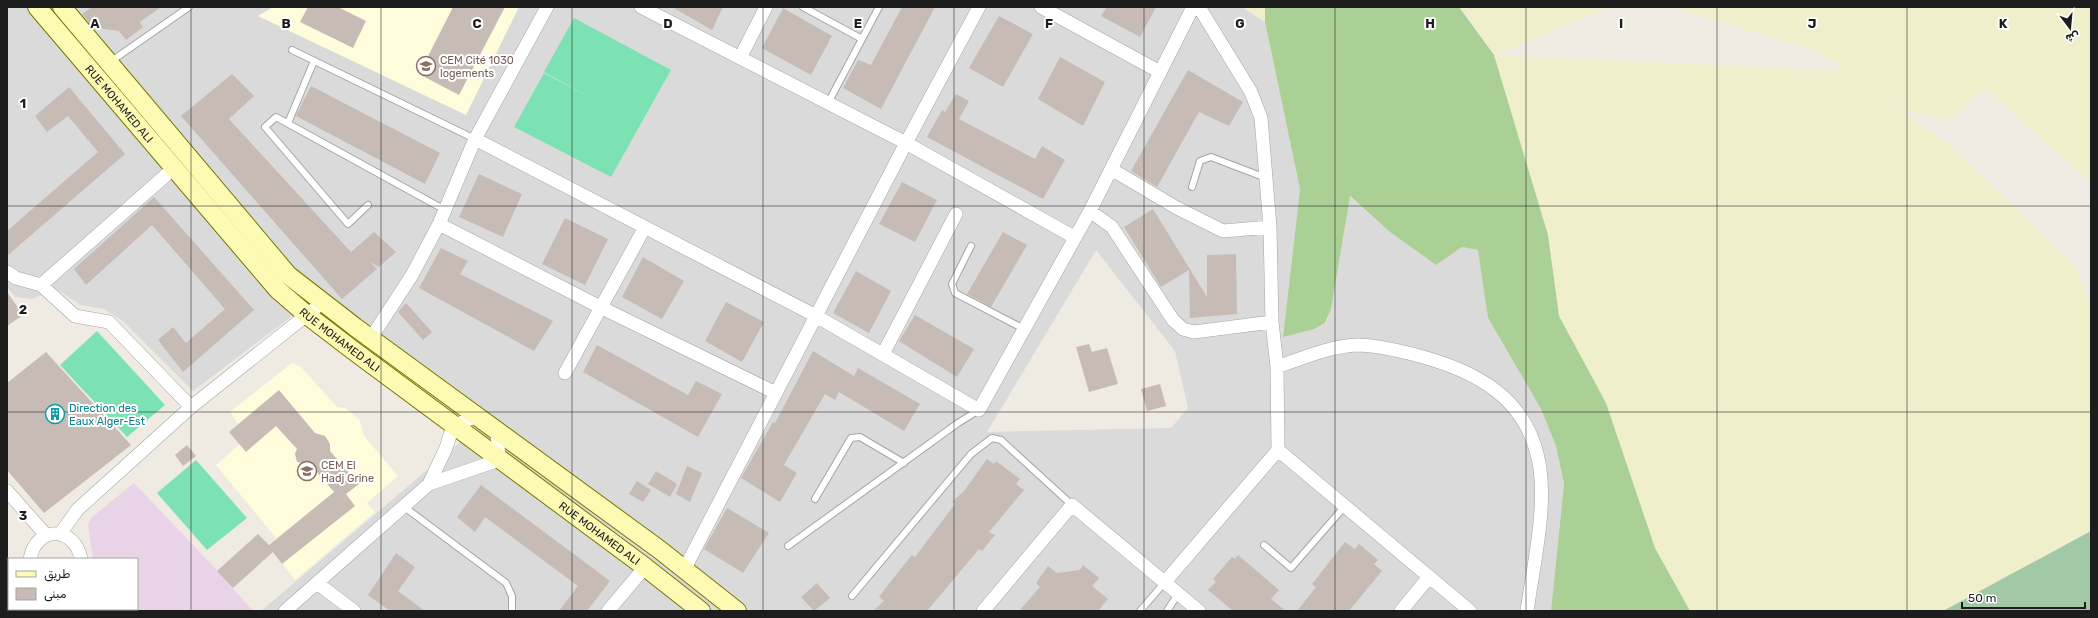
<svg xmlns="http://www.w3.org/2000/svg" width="2098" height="618" viewBox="0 0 2098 618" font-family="Rubik,'Noto Naskh Arabic',sans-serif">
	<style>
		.residential { fill: #dbdada; fill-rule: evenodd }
		.industrial { fill: #e8d4e6 }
		.education { fill: #fffcdb }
		.farmland { fill: #efefcc }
		.forest { fill: #abd095 }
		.cemetery { fill: #a2c9a5 }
		.pitch { fill: #7ce2b3 }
		.building { fill: #c7bbb5 }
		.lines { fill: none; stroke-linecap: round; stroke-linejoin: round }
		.lane-casing { stroke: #a4a4a4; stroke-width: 8 }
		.street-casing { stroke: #a4a4a4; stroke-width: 14 }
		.secondary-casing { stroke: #757800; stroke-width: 20 }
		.lane { stroke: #fff; stroke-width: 6 }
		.street { stroke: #fff; stroke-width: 13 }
		.secondary { stroke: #fcfab3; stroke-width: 18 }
		.grid { fill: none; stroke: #1d1d1d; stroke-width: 1; stroke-opacity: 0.55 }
		.labels { text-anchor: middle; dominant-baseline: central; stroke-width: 4; stroke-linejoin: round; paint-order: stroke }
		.education-label { font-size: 11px; fill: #785e54; stroke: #fff; text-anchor: start }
		.street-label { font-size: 11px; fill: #1d1d1d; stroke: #fff }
		.culture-label { font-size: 11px; fill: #0d838f; stroke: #fff; text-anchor: start }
		.grid-label { font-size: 13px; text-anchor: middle; font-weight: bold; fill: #1d1d1d; stroke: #fff; stroke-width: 4; stroke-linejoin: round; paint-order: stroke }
	</style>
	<rect width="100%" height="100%" fill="#efeae2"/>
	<path class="residential" d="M7,7h1235l23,15 35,167 -17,147 43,-13 5,-14 18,-113 41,36 46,33 26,-18 17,3 9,68 53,91 15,37 8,38 -13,127h-1290l218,-185 -131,-95 -44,-24 -111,84 -70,-70 -19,-12 -23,-4 -25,-16 -24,10 -17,-2 -8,-10zM1096,250l79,101 13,57 -17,20 -184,4z"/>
	<path class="industrial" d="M134,483l77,81 42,47h-129l-1,-2h14v-50h-44l-5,-34 3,-7z"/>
	<path class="education" d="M273,7h246l-53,108 -208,-99z
		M292,363l9,4 36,40 8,1 14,11 5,17 34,40 -31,27 8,9 -80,68 -27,-35 8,-7 -60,-73 24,-21 -11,-12 9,-8 -8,-12z"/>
	<path class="farmland" d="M1242,7h23v15z
		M1461,7h150l-116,48 350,16 -28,-20 -146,-44h420v175l-106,-93 -37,31 -45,-10 -39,-27 90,66 121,117 16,42v223l-148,80h-253l-35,-63 -49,-145 -47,-87 -11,-81 -54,-180z"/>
	<path class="forest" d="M1265,7h194l35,48 54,180 11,81 47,87 49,145 35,63h-139l13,-127 -8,-38 -15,-37 -53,-91 -10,-68 -16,-3 -26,18 -46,-33 -40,-36 -19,113 -6,14 -11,6 -31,8 17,-148 -35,-167z"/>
	<path class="cemetery" d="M2091,531v80h-148z"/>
	<path class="pitch" d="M574,18l97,52 -60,107 -97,-50 30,-54 49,26 -49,-27z
		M97,331l68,74 -38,32 -67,-72z
		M196,460l51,58 -40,32 -50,-57z"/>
	<path class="building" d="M92,7h69l-21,15 3,5 -17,13 -7,-9 -22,-3 -2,2 -13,-16z
		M308,7h30l28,14 -13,27 -53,-26z
		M453,7h52l-46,88 -40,-21z
		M672,7h51l-11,23z
		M902,7h33l-54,102 -38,-21 15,-28 13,5z
		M1107,7h49l-16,30 -39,-21z
		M783,8l49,28 -21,39 -49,-27z
		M999,16l34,18 -30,53 -34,-19z
		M1060,57l45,25 -22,44 -45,-27z
		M1188,70l55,32 -14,24 -30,-14 -42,75 -26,-16z
		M232,74l22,22 -25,23 122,133 23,-20 22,20 -17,15 -9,-5 7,7 -35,30 -161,-183z
		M311,86l129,67 -15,31 -129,-68z
		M69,87l56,67 -118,102v-25l91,-79 -30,-36 -21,16 -12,-16z
		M956,94l13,7 -10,18 76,40 7,-13 23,14 -22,39 -116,-62 15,-27 3,2z
		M479,174l43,20 -19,43 -44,-20z
		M902,182l35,18 -22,42 -36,-18z
		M154,197l100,113 -71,62 -25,-32 15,-13 13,16 39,-34 -73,-84 -66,60 -12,-16z
		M1153,209l54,88v-42l29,-1 1,60 -47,4 -1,-48 -28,17 -37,-60z
		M565,218l43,21 -23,46 -43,-21z
		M1003,232l24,13 -36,62 -24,-13z
		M441,248l27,13 -8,13 93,47 -19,30 -115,-63z
		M643,257l41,24 -22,38 -40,-22z
		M856,271l35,20 -22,42 -36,-20z
		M7,292l16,23 -16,11z
		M726,302l38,20 -22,40 -37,-21z
		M406,303l26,29 -9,8 -25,-28z
		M915,315l59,34 -17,28 -58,-36z
		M1089,344l3,8 15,-4 11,36 -29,8 -13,-45z
		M597,345l91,50 8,-14 26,13 -24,43 -115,-65z
		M813,351l41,25 4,-8 62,36 -16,27 -65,-39 -4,8 -10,-6 -41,71 13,8 -17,29 -39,-24 32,-56 2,1z
		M46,352l85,93 -87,68 -37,-43v-87z
		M1160,384l6,22 -19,5 -6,-22z
		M279,390l36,43 10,3 5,8v7l29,33 -13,10 9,12 -73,58 -9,-12 -40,36 -16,-17 41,-37 11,11 65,-53 -23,-27 -14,-3 -2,-8 2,-5 -21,-23 -30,26 -17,-20z
		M187,445l9,11 -13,10 -8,-11z
		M987,459l7,5 2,-3 24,18 -4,5 8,6 -35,42 6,3 -13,16 -3,-2 -52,62h-54l11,-10 -5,-4 12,-16 21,-26 3,2 40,-53 -3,-2 12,-11z
		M687,466l15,7 -12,29 -14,-8z
		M656,471l21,13 -7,13 -22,-13z
		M637,481l14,9 -8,12 -14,-8z
		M481,485l129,96 -23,30h-28l19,-25 -93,-69 -10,15 -18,-15z
		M727,508l42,25 -26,40 -39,-24z
		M1345,542l10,7 4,-5 19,16 -4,4 8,7 -33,40h-52l19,-24 -4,-3z
		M396,553l19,14 -17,24 27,20h-35l-22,-16z
		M1238,555l41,35 -8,9 15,12h-53l-25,-21 8,-8 -3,-3 19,-22 3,2z
		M1083,565l16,13 -7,8 16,13 -10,12h-79l21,-24 -4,-4 12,-17 9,7 23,-3z
		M817,583l13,15 -16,13 -13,-14z"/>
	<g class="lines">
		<defs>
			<path id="lane" d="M803,7l59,32
				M292,50l183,89
				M110,62l79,-55
				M828,103l51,-96
				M288,123l26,-62
				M1192,187l8,-26 11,-4 55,21
				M368,205l-20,19 -83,-97 11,-10 169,93
				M971,246l-19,38 3,9 69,36
				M815,499l36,-61 9,-1 44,26
				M403,506l103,77 6,13v15
				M1264,545l27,23 54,-62
				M788,546l170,-123 21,-13
				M852,596l119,-142 21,-16 9,2 71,65
				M1140,611l25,-29
				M1167,611l11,-17"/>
			<path id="street" d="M641,7l265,136 168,94
				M1041,7l119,65
				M1199,7l52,85 10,26 9,109 2,95 5,45 1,83
				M740,58l26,-51
				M475,139l341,177 163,94 111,-199 103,-204
				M1111,169l66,39 46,23 47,-4
				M1090,211l22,16 61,93 10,9 11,3 78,-10
				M439,224l161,83 176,86
				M7,272l9,6 25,7 34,31 34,6 82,85
				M41,285l133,-117
				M371,338l41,-63 27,-51 36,-85 72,-132
				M883,354l73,-140
				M1277,367c26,-9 53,-21 81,-22 19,0 36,5 54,9 64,16 118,44 128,115 6,43 -7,99 -13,142
				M565,373l80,-146
				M477,416l-24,10 -7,22 -17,36 70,-24 -2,-29
				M7,491l39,44
				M60,534l18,-25 113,-102 132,-105
				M30,559c6,-34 45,-33 51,0
				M685,568l221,-425 73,-136
				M1165,582l113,-132 192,161
				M317,583l37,28
				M7,608l2,-1
				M96,609l2,2
				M285,611l144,-127
				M608,611l37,-44
				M983,611l89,-106 127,106
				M1401,611l28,-34"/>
			<g id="secondary">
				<path id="s1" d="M37,7l241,283 29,25 47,36 291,216 56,44"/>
				<path d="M62,7l226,268 67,52 305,223 77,61"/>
			</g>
		</defs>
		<use href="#lane" class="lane-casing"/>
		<use href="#street" class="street-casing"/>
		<use href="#secondary" class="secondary-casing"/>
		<use href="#lane" class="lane"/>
		<use href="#street" class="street"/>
		<use href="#secondary" class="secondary"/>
	</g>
	<path class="grid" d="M191,7v604M381,7v604M572,7v604M763,7v604M954,7v604M1144,7v604M1335,7v604M1526,7v604M1717,7v604M1907,7v604M7,206h2084M7,412h2084"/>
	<defs>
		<symbol id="school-ring" viewBox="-11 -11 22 22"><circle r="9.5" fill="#fff" stroke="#8d6e63" stroke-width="1.5"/><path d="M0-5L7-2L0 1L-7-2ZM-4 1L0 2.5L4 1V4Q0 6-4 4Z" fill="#8d6e63"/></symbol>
		<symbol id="building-ring" viewBox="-11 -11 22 22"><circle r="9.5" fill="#fff" stroke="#0f9aa8" stroke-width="1.5"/><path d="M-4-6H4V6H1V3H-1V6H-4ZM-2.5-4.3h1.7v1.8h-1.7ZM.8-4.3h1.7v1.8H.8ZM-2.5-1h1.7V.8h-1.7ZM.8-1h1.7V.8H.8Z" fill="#0f9aa8"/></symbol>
	</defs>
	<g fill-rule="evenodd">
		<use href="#school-ring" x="415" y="55" width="22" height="22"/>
		<use href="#building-ring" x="44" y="403" width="22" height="22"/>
		<use href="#school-ring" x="296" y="460" width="22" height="22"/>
	</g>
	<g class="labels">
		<g class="education-label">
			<text x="440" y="60">CEM Cité 1030<tspan x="440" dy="13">logements</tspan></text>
			<text x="321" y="465">CEM El<tspan x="321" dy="13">Hadj Grine</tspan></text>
		</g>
		<g class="street-label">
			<text stroke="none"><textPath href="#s1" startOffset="127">RUE MOHAMED ALI</textPath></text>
			<text stroke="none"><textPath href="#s1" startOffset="451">RUE MOHAMED ALI</textPath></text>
			<text stroke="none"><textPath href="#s1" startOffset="775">RUE MOHAMED ALI</textPath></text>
		</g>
		<g class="culture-label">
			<text x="69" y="408">Direction des<tspan x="69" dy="13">Eaux Alger-Est</tspan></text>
		</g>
	</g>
	<g class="grid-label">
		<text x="95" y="28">A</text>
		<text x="286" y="28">B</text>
		<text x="477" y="28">C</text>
		<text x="668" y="28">D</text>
		<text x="858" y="28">E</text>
		<text x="1049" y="28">F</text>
		<text x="1240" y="28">G</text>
		<text x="1430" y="28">H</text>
		<text x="1621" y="28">I</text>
		<text x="1812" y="28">J</text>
		<text x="2003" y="28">K</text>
		<text x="23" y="108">1</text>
		<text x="23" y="314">2</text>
		<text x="23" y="520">3</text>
	</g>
	<rect width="2098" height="618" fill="none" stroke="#1d1d1d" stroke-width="16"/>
	<rect x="8" y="558" width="130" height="52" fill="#ffffff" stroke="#a5a5a5"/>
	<rect x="16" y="571" width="20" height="6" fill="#fcfab3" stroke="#a5a5a5"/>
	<text x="44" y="578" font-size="12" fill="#1d1d1d">طريق</text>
	<rect x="16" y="588" width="20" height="12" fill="#c7bbb5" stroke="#a5a5a5"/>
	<text x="44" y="598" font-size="12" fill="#1d1d1d">مبنى</text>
	<g transform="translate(2070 28) rotate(164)" stroke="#ffffff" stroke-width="3" paint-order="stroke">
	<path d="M0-3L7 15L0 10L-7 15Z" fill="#1d1d1d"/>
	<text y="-6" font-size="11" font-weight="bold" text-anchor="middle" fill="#1d1d1d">ش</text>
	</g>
	<path d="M1962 602v6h123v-6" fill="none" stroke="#1d1d1d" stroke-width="2"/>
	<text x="1968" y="602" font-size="12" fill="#1d1d1d" stroke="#ffffff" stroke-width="3" paint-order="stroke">50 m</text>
</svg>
